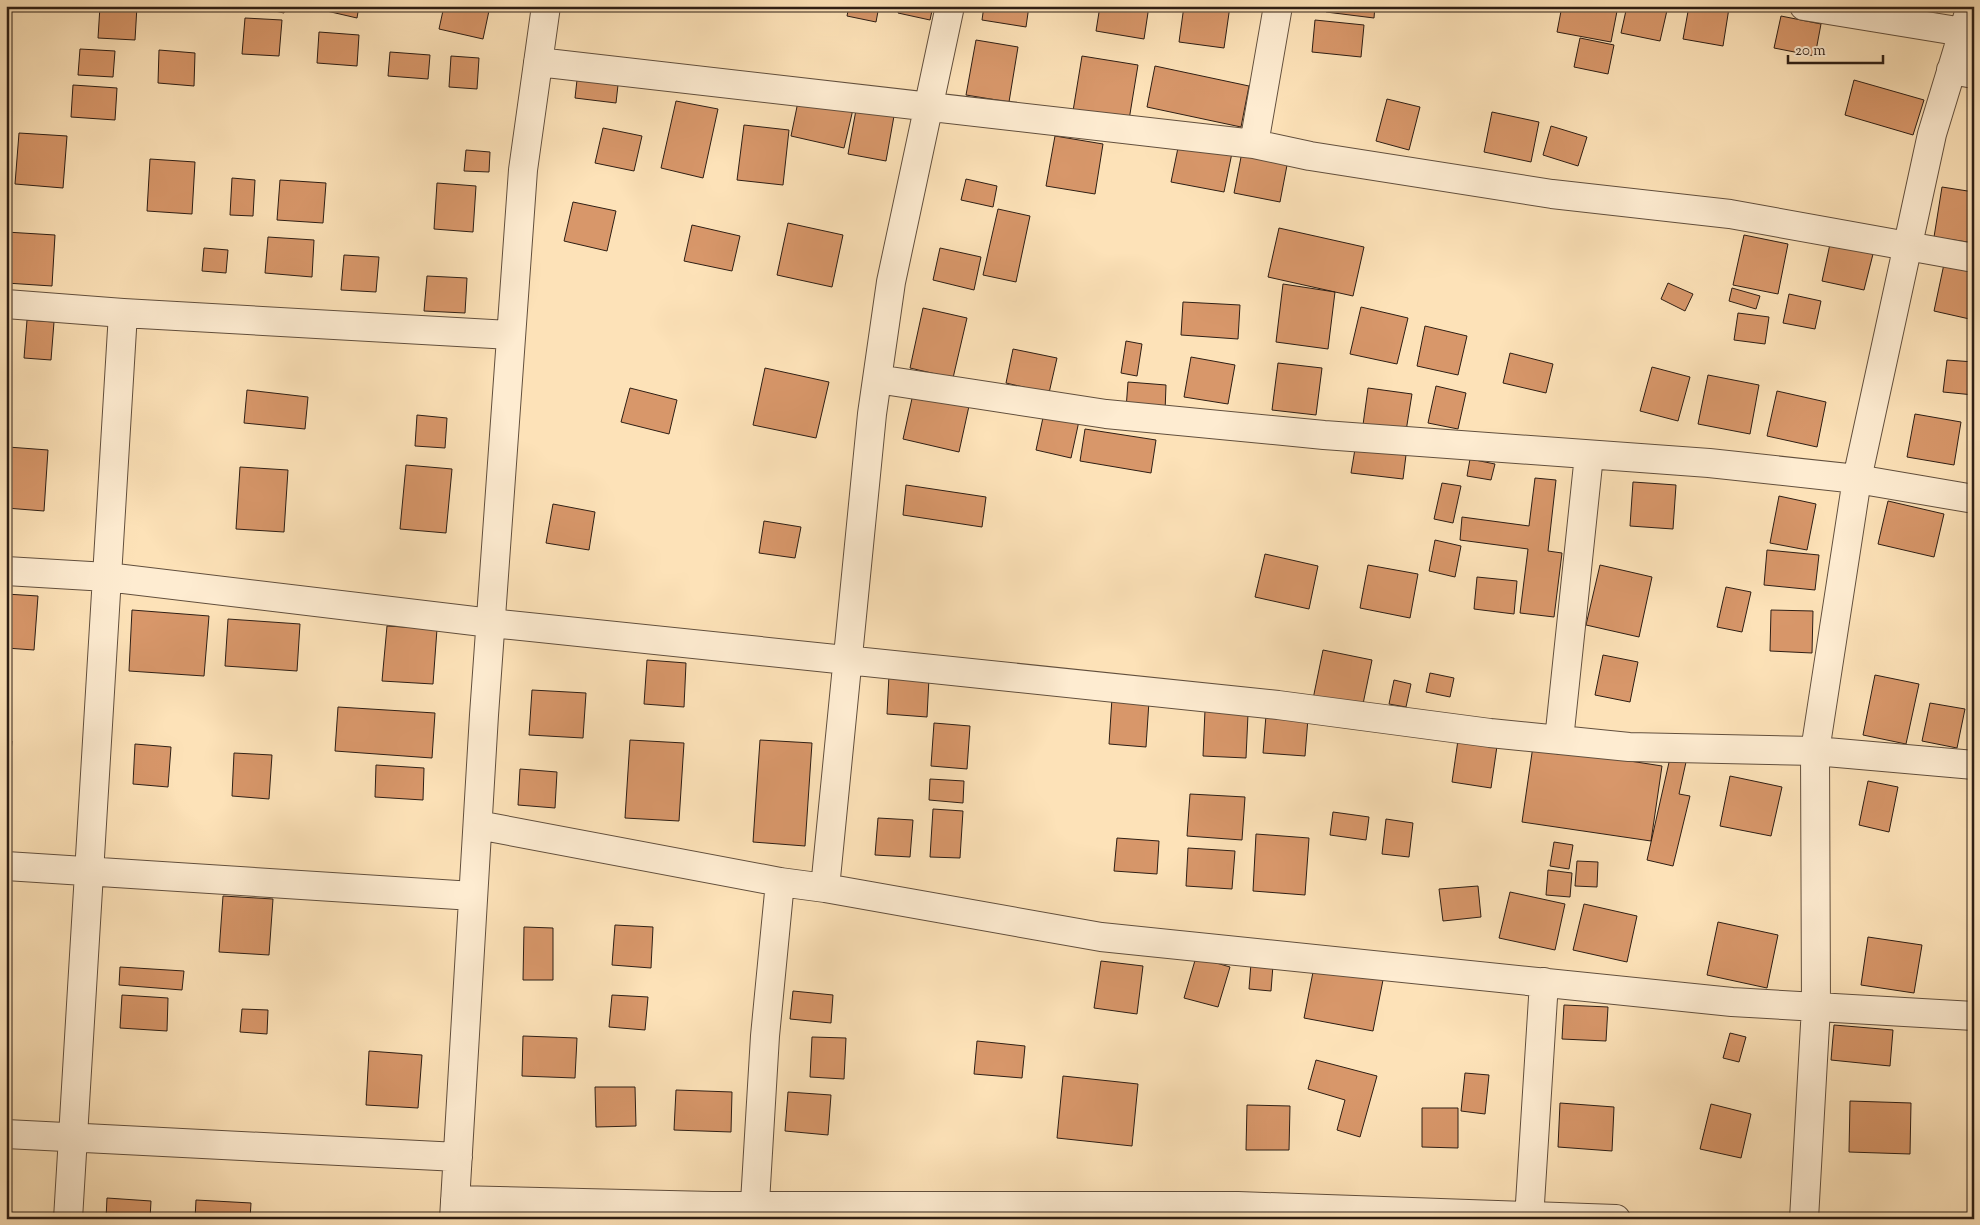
<svg xmlns="http://www.w3.org/2000/svg" width="1980" height="1225" viewBox="0 0 1980 1225" font-family="'Sorts Mill Goudy',serif">
	<style>
		.building { fill: #d8976a; stroke: #2e1e14 }
		.lines { fill: none; stroke-linecap: round; stroke-linejoin: round }
		.minor-casing { stroke: #624f3d; stroke-width: 30 }
		.minor { stroke: #feecd1; stroke-width: 28 }
	</style>
	<rect width="100%" height="100%" fill="#fde2b8"/>
	<filter id="stains"><feTurbulence type="fractalNoise" baseFrequency=".004" numOctaves="4"/><feColorMatrix values="0 0 0 0 .2 0 0 0 0 .09 0 0 0 0 .02 0 0 0 .5 -.17"/></filter>
	<radialGradient id="worn" r=".72"><stop offset=".6" stop-color="#630" stop-opacity="0"/><stop offset="1" stop-color="#630" stop-opacity=".3"/></radialGradient>
	<path class="building" d="M100,6h37l-2,34 -37,-2z
		M252,6h33l-1,7z
		M305,6h54l-2,12z
		M444,6h46l-7,33 -44,-10z
		M849,6h30l-3,16 -29,-6z
		M900,6h33l-3,14 -32,-7z
		M984,6h45l-3,21 -44,-7z
		M1100,6h49l-5,33 -48,-8z
		M1184,6h46l-6,42 -45,-6z
		M1327,6h48l-1,12 -48,-6z
		M1476,6h21l-1,4z
		M1562,6h56l-7,36 -54,-10z
		M1627,6h41l-8,35 -39,-8z
		M1689,6h29l11,2 -6,38 -40,-7z
		M1892,6h46v6z
		M1781,16l40,8 -6,32 -41,-8z
		M245,18l37,2 -3,36 -37,-2z
		M1315,20l49,5 -3,32 -49,-5z
		M319,32l40,3 -2,31 -40,-3z
		M1580,38l34,7 -6,29 -34,-7z
		M976,40l42,7 -9,55 -43,-7z
		M80,49l35,2 -2,26 -35,-2z
		M159,50l36,3 -1,33 -36,-3z
		M390,52l40,3 -2,24 -40,-3z
		M451,56l28,2 -2,31 -28,-2z
		M1082,56l56,9 -9,55 -56,-9z
		M1155,66l94,20 -8,41 -94,-20z
		M577,80l41,5 -2,18 -41,-5z
		M1854,80l70,20 -11,35 -68,-20z
		M73,85l44,3 -2,32 -44,-3z
		M800,92l54,13 -10,43 -53,-12z
		M1387,99l33,8 -11,43 -33,-9z
		M676,101l42,8 -15,69 -42,-10z
		M856,110l38,6 -8,45 -38,-7z
		M1492,112l47,10 -8,40 -47,-10z
		M744,125l45,5 -6,55 -46,-5z
		M1551,126l36,11 -9,29 -35,-11z
		M603,128l39,8 -8,35 -39,-8z
		M19,133l48,3 -4,52 -48,-4z
		M1055,136l48,8 -8,50 -49,-8z
		M1180,138l53,10 -9,44 -53,-10z
		M466,150l24,2 -1,20 -25,-1z
		M1242,152l46,8 -8,42 -46,-9z
		M150,159l45,3 -3,52 -45,-3z
		M232,178l23,2 -2,36 -23,-1z
		M966,179l31,7 -4,21 -32,-7z
		M280,180l46,3 -3,40 -46,-3z
		M437,183l39,3 -3,46 -39,-3z
		M1942,187l32,5v51l-40,-6z
		M573,202l43,9 -9,40 -43,-10z
		M998,209l32,7 -14,66 -33,-7z
		M788,223l55,12 -11,52 -55,-12z
		M692,225l48,11 -8,35 -48,-10z
		M1279,228l85,19 -11,49 -85,-19z
		M6,232l49,3 -3,51 -46,-3z
		M1744,235l44,9 -10,50 -45,-9z
		M268,237l46,3 -2,37 -47,-4z
		M1830,244l43,10 -9,36 -42,-9z
		M204,248l24,2 -2,23 -24,-2z
		M940,248l41,9 -7,33 -41,-10z
		M344,255l35,2 -3,35 -35,-2z
		M1944,264l30,7v49l-40,-9z
		M427,276l40,2 -2,35 -41,-2z
		M1668,283l25,11 -8,17 -24,-12z
		M1283,284l52,8 -7,57 -52,-7z
		M1732,288l28,8 -4,13 -27,-8z
		M1789,294l32,7 -6,28 -32,-6z
		M1183,302l57,3 -2,34 -57,-4z
		M1361,307l47,11 -11,46 -47,-10z
		M923,308l44,10 -14,60 -43,-10z
		M1738,313l31,4 -4,27 -31,-4z
		M27,320l27,2 -3,38 -27,-2z
		M1425,326l42,10 -9,39 -41,-9z
		M1126,341l16,3 -5,32 -16,-3z
		M1013,349l44,9 -8,35 -43,-10z
		M1510,353l43,11 -7,29 -43,-10z
		M1191,357l44,8 -7,39 -44,-7z
		M1947,360l27,2v33l-31,-3z
		M1278,363l44,5 -6,47 -44,-5z
		M1652,367l38,10 -12,44 -38,-10z
		M765,368l64,14 -13,56 -63,-13z
		M1708,375l51,10 -9,49 -52,-10z
		M1128,382l38,3 -1,27 -39,-3z
		M1436,386l30,7 -8,36 -30,-6z
		M630,388l47,12 -8,34 -48,-12z
		M1368,388l44,6 -6,37 -43,-6z
		M247,390l61,7 -3,32 -61,-6z
		M1777,391l49,11 -9,45 -50,-11z
		M913,394l56,12 -10,46 -56,-13z
		M1044,413l35,8 -8,37 -35,-8z
		M1915,414l46,8 -7,43 -47,-8z
		M417,415l30,3 -2,30 -30,-2z
		M1085,429l71,11 -5,33 -71,-12z
		M8,447l40,3 -4,61 -38,-3z
		M1355,449l51,6 -3,24 -52,-6z
		M1470,459l25,5 -4,16 -24,-4z
		M406,465l46,4 -6,64 -46,-4z
		M240,467l48,3 -4,62 -48,-3z
		M1535,478l21,2 -8,71 14,2 -8,64 -34,-4 8,-64 -68,-9 2,-23 67,9z
		M1633,482l43,3 -3,44 -43,-3z
		M1442,483l19,3 -8,37 -19,-4z
		M906,485l80,12 -4,30 -79,-12z
		M1779,496l37,8 -9,46 -37,-7z
		M1888,501l56,13 -10,43 -56,-13z
		M553,504l42,8 -6,38 -43,-7z
		M764,521l37,6 -6,31 -36,-5z
		M1435,540l26,6 -6,31 -26,-6z
		M1767,550l52,5 -4,35 -51,-5z
		M1265,554l53,12 -9,43 -54,-12z
		M1368,565l50,9 -8,44 -50,-10z
		M1600,565l52,12 -13,60 -53,-12z
		M1477,577l40,4 -3,33 -40,-5z
		M1726,587l25,5 -9,40 -25,-5z
		M6,594l32,2 -4,54 -28,-2z
		M132,610l77,6 -5,60 -75,-5z
		M1771,610l42,1 -1,42 -42,-2z
		M228,619l72,5 -3,47 -72,-5z
		M387,626l50,3 -4,55 -51,-3z
		M1323,650l49,10 -10,49 -49,-10z
		M1603,655l35,7 -8,40 -35,-7z
		M647,660l39,3 -2,44 -40,-3z
		M1430,673l24,5 -4,19 -24,-5z
		M889,675l40,3 -2,39 -40,-3z
		M1875,675l44,9 -13,60 -43,-9z
		M1394,680l17,4 -5,23 -17,-3z
		M532,690l54,3 -3,45 -54,-3z
		M1112,698l37,3 -3,46 -37,-3z
		M1930,703l35,6 -8,39 -35,-7z
		M338,707l97,6 -3,45 -97,-7z
		M1205,710l43,4 -2,44 -43,-2z
		M1266,715l42,3 -3,38 -42,-3z
		M934,723l36,3 -3,43 -36,-3z
		M630,740l54,3 -5,78 -54,-3z
		M760,740l52,3 -7,103 -52,-4z
		M1458,740l39,6 -6,42 -39,-6z
		M6,741h6l-3,35h-3z
		M135,744l36,3 -3,40 -35,-3z
		M1533,746l129,20 -11,75 -129,-19z
		M234,753l38,2 -3,44 -37,-3z
		M1670,758l16,4 -7,32 11,2 -17,70 -26,-6z
		M376,765l48,3 -1,32 -48,-3z
		M520,769l37,3 -2,36 -37,-3z
		M1730,776l52,11 -11,49 -51,-10z
		M930,779l34,2 -1,22 -34,-3z
		M1868,781l30,6 -9,45 -30,-7z
		M1190,794l55,3 -3,43 -55,-4z
		M1971,794h3v39h-5z
		M933,809l30,2 -3,47 -30,-1z
		M1333,812l36,5 -3,23 -36,-5z
		M878,818l35,2 -3,37 -35,-2z
		M1386,819l27,4 -4,34 -27,-3z
		M1256,834l53,4 -4,57 -52,-4z
		M1117,838l42,3 -2,33 -43,-3z
		M1554,842l19,3 -4,24 -19,-3z
		M1188,848l47,3 -3,38 -46,-3z
		M1577,861l21,1 -1,25 -22,-1z
		M1548,870l24,3 -2,24 -24,-2z
		M1478,886l3,31 -38,4 -4,-32z
		M1510,892l55,12 -10,46 -56,-12z
		M223,896l50,3 -4,56 -50,-3z
		M1584,904l53,12 -10,46 -54,-12z
		M1718,922l60,13 -11,53 -60,-13z
		M615,925l38,2 -2,41 -39,-3z
		M524,927l29,1v52h-30z
		M1868,937l54,8 -8,48 -53,-8z
		M1196,957l34,10 -12,40 -34,-9z
		M1101,961l42,5 -6,48 -43,-6z
		M1251,963l22,2 -2,26 -22,-2z
		M120,967l64,4 -2,19 -63,-5z
		M1314,967l69,13 -10,51 -69,-13z
		M793,991l40,4 -2,28 -41,-4z
		M122,995l46,3 -1,33 -47,-3z
		M612,995l36,2 -3,33 -36,-3z
		M1564,1005l44,2 -2,34 -44,-2z
		M242,1009l26,1 -1,24 -27,-2z
		M1834,1025l59,5 -3,36 -59,-6z
		M1730,1033l16,4 -7,25 -16,-4z
		M523,1036l54,2 -2,40 -53,-2z
		M812,1037l34,1 -2,41 -34,-2z
		M977,1041l48,5 -3,32 -48,-4z
		M369,1051l53,4 -4,53 -52,-3z
		M1316,1060l61,16 -17,61 -23,-7 8,-30 -37,-11z
		M1465,1073l24,2 -4,39 -24,-3z
		M1063,1076l75,8 -6,62 -75,-8z
		M595,1087h40l1,39 -40,1z
		M676,1090l56,2 -1,40 -57,-2z
		M788,1092l43,3 -3,40 -43,-4z
		M1850,1101l61,2 -1,51 -61,-2z
		M1560,1103l54,4 -2,44 -54,-4z
		M1711,1104l40,10 -10,44 -41,-9z
		M1247,1105l43,1 -1,44h-43z
		M1422,1108h36v40l-36,-1z
		M1974,1131v38l-3,-1z
		M107,1198l44,3 -1,18h-44z
		M196,1200l55,3 -1,16h-55z"/>
	<g class="lines">
		<defs>
			<path id="minor" d="M1804,6l159,26
				M538,62l716,82 56,12 242,38 178,20 244,44
				M1951,70l23,4
				M1254,144l24,-138
				M6,304l117,9 388,22
				M877,379l229,35 218,21 385,28 148,16 117,20
				M6,571l101,6 384,46 787,82 212,28 139,14 186,4 159,14
				M1559,740l30,-285
				M478,825l302,57 45,6 276,49 631,65 242,14
				M6,866l467,30
				M825,888l47,-474 19,-132 59,-276
				M6,1134l452,23
				M455,1200l257,6h526l378,13
				M68,1219l55,-906
				M454,1219l30,-504 39,-545 23,-164
				M754,1219l11,-183 15,-154
				M1529,1219l15,-237
				M1804,1219l12,-212 -1,-256 42,-272 75,-345 39,-128"/>
		</defs>
		<use href="#minor" class="minor-casing"/>
		<use href="#minor" class="minor"/>
	</g>
	<rect width="1980" height="1225" fill="none" stroke="#fde2b8" stroke-width="25"/>
	<rect x="8" y="8" width="1965" height="1210" fill="none" stroke="#2e1e14" stroke-width="2.5"/>
	<rect x="12" y="12" width="1955" height="1200" fill="none" stroke="#2e1e14"/>
	<path d="M1788 55v8h95v-8" fill="none" stroke="#2e1e14" stroke-width="2.5"/>
	<text x="1795" y="55" font-size="15" fill="#2e1e14" stroke="#feecd1" stroke-width="4" paint-order="stroke">20 m</text>
	<rect width="100%" height="100%" filter="url(#stains)"/>
	<rect width="100%" height="100%" fill="url(#worn)"/>
</svg>
